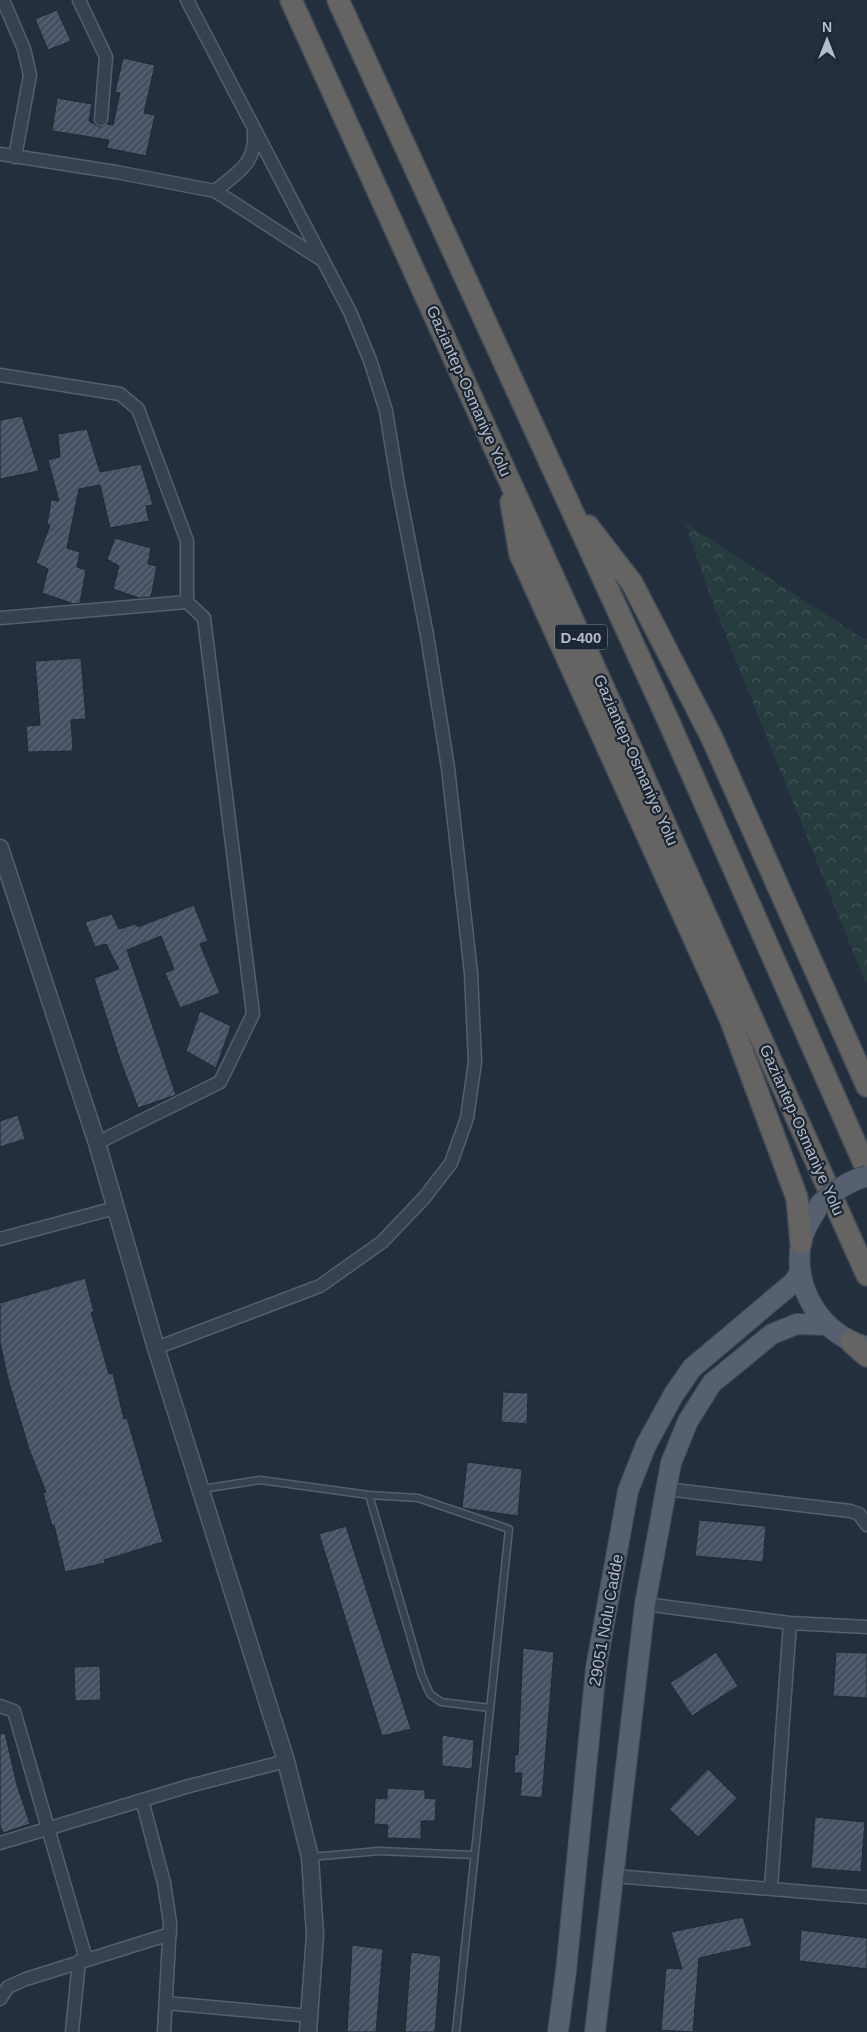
<svg xmlns="http://www.w3.org/2000/svg" width="867" height="2032" viewBox="0 0 867 2032" font-family="Arial,sans-serif">
	<style>
		.forest { fill: url(#forest-crowns) }
		.building { fill: url(#building-hatch); stroke: #1f2835 }
		.lines { fill: none; stroke-linecap: round; stroke-linejoin: round }
		.service-casing { stroke: #565f6c; stroke-width: 9 }
		.minor-casing { stroke: #565f6c; stroke-width: 15 }
		.tertiary-casing { stroke: #565f6c; stroke-width: 19 }
		.primary-casing { stroke: #414a57; stroke-width: 22 }
		.trunk-casing { stroke: #434c59; stroke-width: 24 }
		.service { stroke: #38414e; stroke-width: 6 }
		.minor { stroke: #38414e; stroke-width: 12 }
		.tertiary { stroke: #38414e; stroke-width: 16 }
		.primary { stroke: #56606e; stroke-width: 20 }
		.trunk { stroke: #656462; stroke-width: 21 }
		.primary-bridge-casing { stroke: #414a57; stroke-width: 22; stroke-linecap: butt }
		.primary-bridge { stroke: #56606e; stroke-width: 20 }
		.labels { text-anchor: middle; dominant-baseline: central; stroke-width: 4.5; stroke-linejoin: round; paint-order: stroke }
		.shield { fill: #1d2633; stroke: #878f9c; stroke-width: 1 }
		.shield-label { font-size: 15px; font-weight: bold; fill: #b4bcc9 }
		.street-label { font-size: 16px; fill: #b4bcc9; stroke: #1d2633 }
	</style>
	<defs>
		<pattern id="forest-crowns" width="20" height="18" patternUnits="userSpaceOnUse" patternTransform="scale(1.25)"><rect width="20" height="18" fill="#263c3f"/><path d="M2 6a3 3 0 1 1 6 0M12 15a3 3 0 1 1 6 0" fill="none" stroke="#435659"/></pattern>
		<pattern id="building-hatch" width="6" height="6" patternUnits="userSpaceOnUse" patternTransform="scale(1.25)"><rect width="6" height="6" fill="#455162"/><path d="M-1 1l2-2M0 6l6-6M5 7l2-2" fill="none" stroke="#5d6877"/></pattern>
	</defs>
	<rect width="100%" height="100%" fill="#242f3e"/>
	<path class="forest" d="M685,523l174,113 8,3v342l-2,1 -154,-384z"/>
	<path class="building" d="M57,10l14,31 -23,9 -13,-31z
		M123,58l32,7 -11,48 11,2 -9,41 -39,-8 2,-8 -57,-9 5,-33 35,6 -3,17 11,6 7,-3 6,1 7,-32 -5,-1z
		M22,416l17,55 -39,8v-59z
		M87,429l13,43 41,-8 12,41 -7,1 3,15 -39,7 -10,-43 -21,4 -12,59 13,4 -3,15 9,3 -6,33 -6,1 -32,-11 6,-24 -12,-6 14,-38h-3l4,-25 8,1 -11,-41 12,-3 -2,-23z
		M115,538l36,10 -3,16 9,2 -6,31 -12,1 -26,-9 6,-23 -12,-7z
		M81,658l5,61 -15,1 2,31 -45,1 -2,-26 14,-1 -5,-64z
		M194,905l14,36 -8,3 20,49 -40,15 -15,-35 9,-4 -13,-33 -34,14 49,145 -38,13 -18,-48 -26,-82 25,-9 -13,-25 -11,3 -10,-25 27,-8 7,15 17,-5 2,3z
		M200,1011l31,15 -15,42 -30,-17z
		M18,1115l7,24 -25,8v-26z
		M85,1278l9,34h-3l18,62 4,-1 11,46 3,-1 36,124 -59,18 1,3 -40,9 -11,-47 -2,1 -9,-33 3,-1 -17,-43 -20,-66 -9,-40v-40z
		M503,1392l25,1 -1,31 -26,-2z
		M467,1462l55,7 -4,47 -56,-8z
		M699,1520l67,6 -3,36 -68,-6z
		M346,1526l65,203 -29,7 -63,-202z
		M523,1648l31,4 -12,146 -22,-2 2,-23h-8l1,-18h3z
		M716,1652l22,34 -46,30 -22,-33z
		M836,1652l31,1v45l-34,-2z
		M100,1666l1,34 -26,1 -1,-34z
		M5,1733l12,52 13,39 -27,9 -3,-8v-91z
		M442,1735l32,5 -2,29 -30,-3z
		M708,1769l29,29 -39,39 -29,-28z
		M387,1788l38,2v8l11,1 -1,22h-14v18l-34,-1 1,-13 -14,-1 1,-26 12,1z
		M815,1817l50,5 -4,50 -50,-4z
		M743,1917l9,29 -53,12 -6,74 -32,-2 5,-62 16,1 -11,-37z
		M801,1930l66,8v31l-68,-8z
		M352,1945l31,4 -7,83h-29z
		M411,1952l30,4 -6,76h-30z"/>
	<g class="lines">
		<defs>
			<path id="service" d="M202,1489l58,-9 109,15 49,3 91,31 -53,503
				M369,1495l53,181 8,18 11,8 49,6
				M311,1857l68,-6 95,4"/>
			<path id="minor" d="M3,0l21,49 6,26 -15,82
				M79,0l27,57 -5,62
				M0,154l116,18 99,19 107,69
				M215,191c22,-18 41,-27 39,-58
				M0,375l120,19 18,15 49,132v61l17,16 49,396 -33,68 -123,61
				M0,618l187,-16
				M0,1239l115,-31
				M156,1348l164,-62 62,-44 42,-44 27,-35 16,-45 8,-56 -4,-89 -23,-205 -21,-133 -29,-150 -12,-74 -16,-51 -20,-48 -163,-312
				M666,1489l184,22 9,3 8,11
				M645,1604l145,19 77,4
				M0,1706l14,5 72,248
				M142,1800l22,83 6,40 -6,109
				M0,1843l189,-57 97,-25
				M615,1876l252,21
				M771,1888l19,-265
				M0,1999l8,-12 18,-8 144,-45
				M166,2003l144,13
				M72,2032l7,-71"/>
			<path id="tertiary" d="M0,848l97,295 59,205 130,413 24,96 5,78 -7,97"/>
			<path id="primary" d="M820,1204c-7,12 -16,24 -19,38 -8,48 20,92 66,105
				M558,2032l8,-61 30,-303 32,-177 18,-46 28,-51 18,-26 102,-86 6,-10
				M595,2032l50,-428 26,-141 17,-42 24,-38 60,-49 25,-10 29,1"/>
			<path id="trunk" d="M291,0l330,726 246,549
				M338,0l330,720 199,450
				M511,502l9,52 210,464 67,180 4,44
				M588,526l44,57 79,153 156,350
				M851,1342l16,14"/>
		</defs>
		<use href="#service" class="service-casing"/>
		<use href="#minor" class="minor-casing"/>
		<use href="#tertiary" class="tertiary-casing"/>
		<use href="#primary" class="primary-casing"/>
		<use href="#trunk" class="trunk-casing"/>
		<use href="#service" class="service"/>
		<use href="#minor" class="minor"/>
		<use href="#tertiary" class="tertiary"/>
		<use href="#primary" class="primary"/>
		<use href="#trunk" class="trunk"/>
		<defs>
			<path id="primary-bridge" d="M820,1204c15,-13 28,-23 47,-28"/>
		</defs>
		<use href="#primary-bridge" class="primary-bridge-casing"/>
		<use href="#primary-bridge" class="primary-bridge"/>
	</g>
	<g class="labels">
		<rect class="shield" x="555" y="624.5" width="52" height="25" rx="4"/>
		<g class="shield-label">
			<text x="581" y="637">D-400</text>
		</g>
		<g class="street-label">
			<text transform="translate(469 391) rotate(66)">Gaziantep-Osmaniye Yolu</text>
			<text transform="translate(636 760) rotate(66)">Gaziantep-Osmaniye Yolu</text>
			<text transform="translate(802 1130) rotate(66)">Gaziantep-Osmaniye Yolu</text>
			<text transform="translate(606 1620) rotate(-80)">29051 Nolu Cadde</text>
		</g>
	</g>
	<g transform="translate(827 40)" stroke="#1d2633" stroke-width="4" paint-order="stroke">
	<path d="M0-4L9 19L0 12L-9 19Z" fill="#b4bcc9"/>
	<text y="-8" font-size="14" font-weight="bold" text-anchor="middle" fill="#b4bcc9">N</text>
	</g>
</svg>
